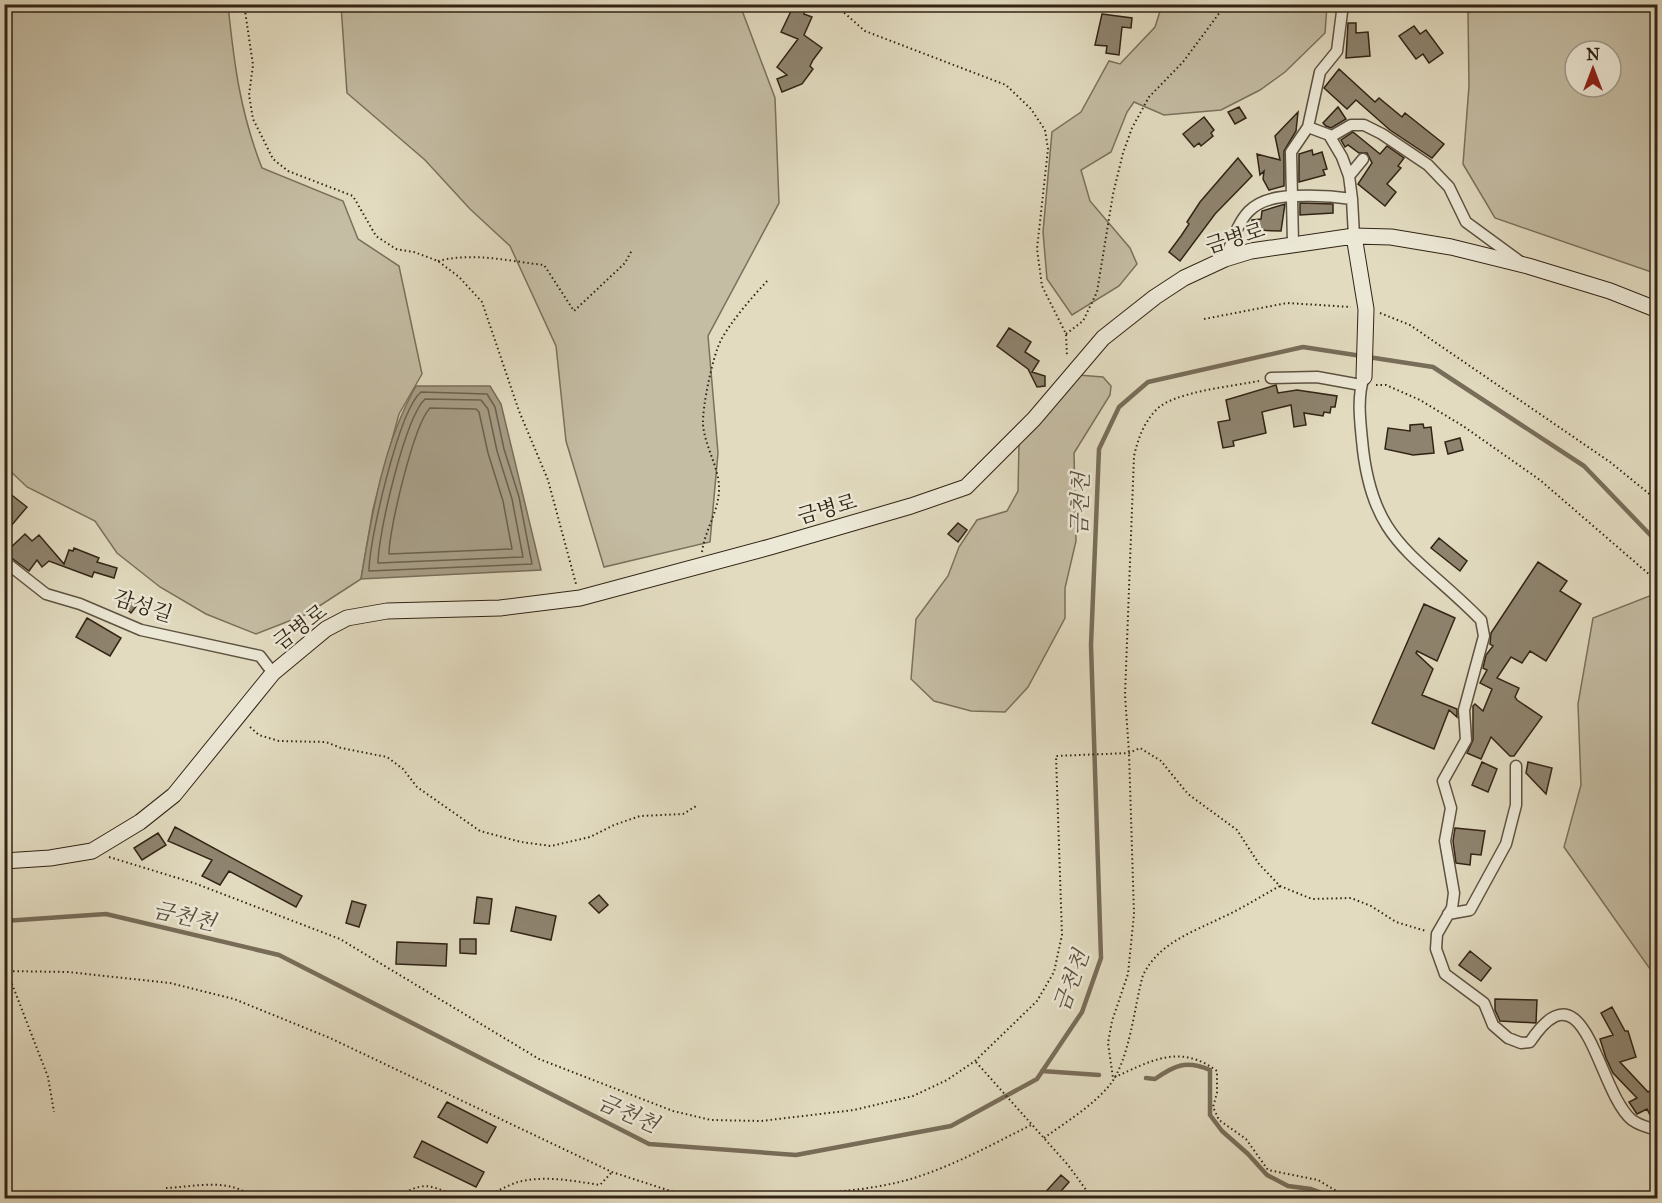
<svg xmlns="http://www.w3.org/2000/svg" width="1662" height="1203" viewBox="0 0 1662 1203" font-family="'IM FELL Great Primer','Noto Serif KR',serif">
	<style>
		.green { fill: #c4bca3; stroke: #7b705c; stroke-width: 1.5; fill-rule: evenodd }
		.water { fill: #a69d86; stroke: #786d59; stroke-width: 1.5 }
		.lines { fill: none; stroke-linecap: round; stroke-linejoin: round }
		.shore { stroke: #6c604e; stroke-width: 1.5 }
		.stream { stroke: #786d59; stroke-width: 4.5 }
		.building { fill: #8e836e; stroke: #322415; stroke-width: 1.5 }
		.street-casing { stroke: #5e5240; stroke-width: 13 }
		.secondary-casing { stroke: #322415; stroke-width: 17 }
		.path { stroke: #322415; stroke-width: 2; stroke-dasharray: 1.5 3; stroke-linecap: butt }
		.street { stroke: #ece8d6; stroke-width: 10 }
		.secondary { stroke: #ece8d6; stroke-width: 15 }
		.labels { text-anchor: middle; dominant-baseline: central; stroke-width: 5; stroke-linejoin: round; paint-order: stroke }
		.street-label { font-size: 21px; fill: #322415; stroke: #ece8d6 }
		.water-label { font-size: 22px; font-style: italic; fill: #5b4e3d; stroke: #ece8d6 }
	</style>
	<rect width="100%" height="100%" fill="#e2dbc0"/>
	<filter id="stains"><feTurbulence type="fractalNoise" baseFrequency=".00333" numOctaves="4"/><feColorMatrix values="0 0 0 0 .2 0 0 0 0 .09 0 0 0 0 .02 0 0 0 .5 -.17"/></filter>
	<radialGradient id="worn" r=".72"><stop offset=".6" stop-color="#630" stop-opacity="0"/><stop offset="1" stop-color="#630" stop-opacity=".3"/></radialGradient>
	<path class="green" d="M1481,4l176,1v269l-162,-56 -32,-54 6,-78 -1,-73zM1575,51h36v36h-36z
		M4,5h224c6,58 12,107 34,163l81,33 15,38 41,27 23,108 -23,40 -26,95 -12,70 -54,35 -51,20 -50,-20 -46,-27 -43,-34 -22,-32 -68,-34 -22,-21z
		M341,5h399l35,93 4,105 -71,133 10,117 -8,89 -106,25 -38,-126 -10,-95 -46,-100 -40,-37 -45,-49 -78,-67z
		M1162,5h165l-2,28 -40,39 -25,18 -39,20 -57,5 -30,-13 -7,10 -16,40 -30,18 9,31 40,47 7,16 -18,22 -47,29 -25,-36 -4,-47 9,-100 29,-20 28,-51 11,3 35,-37z
		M1078,375l25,2 8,9 -1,9 -36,58 2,88 -11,47v30l-37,69 -23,25 -34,-1 -37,-10 -23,-22 5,-60 32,-43 11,-29 18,-27 30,-9 11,-20 1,-48z
		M1657,593v386l-93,-132 17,-62 -3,-81 15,-86z"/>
	<path class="water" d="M416,386h74l11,18 40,166 -180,9c11,-65 22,-135 55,-193z"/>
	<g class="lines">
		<path class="shore" d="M421,392l66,2 8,13 9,42 15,48 13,67 -163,7c0,-31 30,-161 52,-179z
			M425,399l56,1 7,9 9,42 15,48 11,58 -145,6c0,-29 27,-145 47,-164z
			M430,408l46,1 3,3 9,41 15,48 9,48 -123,5c0,-25 25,-130 41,-146z"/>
		<path class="stream" d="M4,921l102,-7 173,41 370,189 147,11 155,-29 86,-47 45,-67 19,-54 -10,-313 8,-196 20,-42 29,-25 155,-35 130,20 151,99 74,77
			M1042,1071l57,4
			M1146,1078l9,1c20,-14 31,-19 55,-9v45l12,16 26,23 19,21 21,11 23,3 25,9"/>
	</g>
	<path class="building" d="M794,5l12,5 -2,4 8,3 -8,18 18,13 -9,12 -3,6 3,3 -11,15 -20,8 -5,-13 10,-4 -10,-8 21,-28 -17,-7z
		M1102,14l30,4 -1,10 -9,-1 -3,28 -13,-2 1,-7 -12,-1z
		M1348,23h8v10l12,-1 2,24 -24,2z
		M1414,26l6,8 6,-4 17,23 -14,10 -6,-9 -7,5 -17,-23z
		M1339,69l36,33 4,-4 23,19 3,-4 39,31 -12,14 -42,-28 -34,-30 -9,9 -23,-21z
		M1239,107l7,11 -11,6 -7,-12z
		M1338,107l8,12 -15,9 -5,-2 -3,-3z
		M1298,112l-2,19 -12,20v35l-15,4 -6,-11 1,-8 -4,4 -3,-21 23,6 -5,-24z
		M1204,117l10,13 -3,3 2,3 -12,10 -2,-3 -5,4 -11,-13z
		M1353,132l27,22 7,-8 17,12 -6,8 3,2 -14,16 9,8 -11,14 -27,-22 14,-21 -5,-10h-8l-11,-8 -3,2 -4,-7z
		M1312,150l1,5 9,-3 5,17 -4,1 2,5 -26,7v-28z
		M1238,158l14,18 -37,38 -35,47 -11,-9 12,-16 8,-12 -2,-2 13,-20z
		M1300,203l33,1v9l-33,2z
		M1285,204l-4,27 -30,-1 1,-10 9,-1 1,-8z
		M1009,328l22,14 -6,10 14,9 -7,11 13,4v10l-8,1 -9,-18 -31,-23z
		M1276,385l2,8 19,-3 40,6 -2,11h-4l-1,6 -6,-1 -1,4 -19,-3 2,12 -12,2 -3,-22 -29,7 4,21 -33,8 1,5 -11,2 -5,-26 12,-2 -4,-20z
		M1423,424l1,4 7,-1 3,26 -21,2 -28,-6 3,-21 22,3v-6z
		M1460,438l3,12 -15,4 -3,-12z
		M4,489l23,18 -16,19 -7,-6z
		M958,523l9,7 -9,12 -10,-8z
		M25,534l7,7 7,-6 25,29 5,-14 4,1 1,-3 25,10 -2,4 20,6 -3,10 -20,-6 -2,5 -43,-16 -7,6 -5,-7 -8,11 -24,-18z
		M1439,538l28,23 -7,10 -29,-23z
		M1538,562l29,19 -7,10 21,13 -35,57 -16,-10 -8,12 -11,-6 -14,21 22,10 -4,9 2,3 25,17 -28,39h-4l-19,-19 -10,22 -14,-6 6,-13v-34l2,-2 8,7 9,-22 -12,-6 7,-13 -4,-2 3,-13 7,-9 -3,-2 1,-11z
		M125,594l13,10 -7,9 -13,-11z
		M1424,604l31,14 -18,43 -20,-10 -1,2 17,16 -11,26 35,14v8l-8,-7 -15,39 -62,-26z
		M87,618l34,20 -11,18 -34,-19z
		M1482,762l15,7 -9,23 -16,-7z
		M1528,762l24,6 -6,26 -20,-21z
		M175,827l127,69 -6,11 -67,-36 -9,14 -18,-9 10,-16 -44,-19z
		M1455,828l30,3 -4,24 -10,-1 -1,11 -14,-2 -3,-22z
		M158,833l8,12 -24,15 -8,-12z
		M599,895l9,10 -9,8 -10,-10z
		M477,897l15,2 -3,25 -15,-1z
		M352,901l14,4 -7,22 -13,-4z
		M516,907l40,9 -5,24 -40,-9z
		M460,939h16v15l-16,-1z
		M397,942l50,2 -1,22 -50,-2z
		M1470,951l21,17 -10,13 -22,-16z
		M1495,999l42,1 -1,23 -36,-2 -5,-11z
		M1612,1007l13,24h3l8,26 -16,5 28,30 5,-3 5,9v24l-5,-1 -6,-12 -10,5 -8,-12 8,-4 -24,-25 -7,-15 -6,-19 13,-4 -12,-22z
		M447,1102l49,25 -9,16 -49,-26z
		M422,1141l62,31 -8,15 -62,-30z
		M1061,1175l8,7 -14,16h-15z"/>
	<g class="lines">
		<defs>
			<path id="street" d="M1308,127l24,9 19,-11h13l18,9 46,31 21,22 17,35 56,41
				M1329,135l13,22 7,19
				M1352,199l-3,-23 14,-17
				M1293,244l-2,-92 17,-25 12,-55 17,-21 6,-47
				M1225,259c16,-42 22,-62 70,-63 20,-1 38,0 57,3l2,37
				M1364,377c-7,19 -4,43 -2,63 9,103 53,113 119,180l3,16 -20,74 2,30 -23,41 8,27 -6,33 9,52 -2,15 -15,26 -1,15 9,25 39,29 9,22 15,13 13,5 9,-1c56,-84 67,49 102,78 7,5 17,8 26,10
				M1271,378l46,-1 44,8
				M4,561l42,33 34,10 61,26 119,26 13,17
				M1448,914l22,-4 36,-66 10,-39v-39"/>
			<path id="secondary" d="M1354,236l12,73 -2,68
				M4,861l46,-3 42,-7 48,-29 34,-27 99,-122 53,-44 21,-11 40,-7 113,-3 80,-10 190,-51 141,-41 55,-19 68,-68 69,-81 52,-41 29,-19 41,-19 26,-8 103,-15 37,1 60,10 77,19 82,25 48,19"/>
		</defs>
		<use href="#street" class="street-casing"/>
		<use href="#secondary" class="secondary-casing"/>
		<path class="path" d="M244,4l9,61 -4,30 4,24 20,40 15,12 65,25 23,40 20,13 18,3 24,9 21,16 23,25 37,109 29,69 28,104
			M751,4l16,5 6,-5
			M834,4l31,27 141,54 25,24 14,21 3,19 -11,100 5,37 24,48 1,22
			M438,261c35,-9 70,0 106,4l30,46 51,-48 7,-13
			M1380,313l30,12 200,137 48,39
			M1204,319l83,-16 64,4
			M1066,334l17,-13 14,-29 16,-98 10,-41 9,-25 17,-31 34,-35 43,-58
			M1259,381c-25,5 -87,11 -103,29 -13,14 -18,29 -22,46l-9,239 4,58 5,161 -6,60 -16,47 -4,22 5,35c38,-17 66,-35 104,-7v22l-4,14 6,13 27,19 22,31 50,10 30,18
			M1376,385h10l34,15 43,26 77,54 118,102
			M702,552c3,-23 18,-42 17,-66 -1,-20 -14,-40 -16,-61 -1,-18 10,-70 18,-85 11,-20 32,-44 48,-61
			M250,727l9,8 20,6 47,1 15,6 46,9 16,12 14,18 63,44 41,11 30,4 39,-9 24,-12 26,-9 43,-2 15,-9
			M109,857l85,26 146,56 199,120 134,52 38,9 50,1 93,-11 59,-14 34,-16 28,-19 62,-60 17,-29 8,-37 -6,-179 73,-3 11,-5 21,13 27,33 49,36 22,34 21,22 32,13 39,-1 20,8 25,16 30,9
			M4,971l64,1 102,11 64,16 96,39 282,134 80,26
			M7,971l41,106 6,35
			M976,1062l92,103 24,33
			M1044,1138c22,-16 47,-31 65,-52 21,-26 25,-79 34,-111 17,-33 48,-42 80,-58 20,-9 38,-21 57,-31
			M166,1188c27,-1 66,-11 86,10
			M398,1198c34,-27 43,1 77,0 14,-1 30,-12 43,-16 28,-7 55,-1 82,3l12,-13
			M759,1198c50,-5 106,-5 155,-20 41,-13 79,-34 117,-53"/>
		<use href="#street" class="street"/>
		<use href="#secondary" class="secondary"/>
	</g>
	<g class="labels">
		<g class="street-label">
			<text transform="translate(1235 238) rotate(-17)">금병로</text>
			<text transform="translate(827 509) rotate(-16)">금병로</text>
			<text transform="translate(143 606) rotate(18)">감성길</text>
			<text transform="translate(300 627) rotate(-37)">금병로</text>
		</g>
		<g class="water-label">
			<text transform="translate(1080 504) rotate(-88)">금천천</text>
			<text transform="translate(184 916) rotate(13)">금천천</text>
			<text transform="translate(1071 981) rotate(-70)">금천천</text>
			<text transform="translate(628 1113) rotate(24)">금천천</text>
		</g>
	</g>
	<rect width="1662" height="1203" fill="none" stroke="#e2dbc0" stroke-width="24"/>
	<rect x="6" y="6" width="1650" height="1191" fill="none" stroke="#322415" stroke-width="3"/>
	<rect x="12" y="12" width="1638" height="1179" fill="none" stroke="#322415" stroke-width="1.5"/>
	<g transform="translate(1593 69)"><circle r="28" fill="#ece8d6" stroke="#a29a89" stroke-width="1.5"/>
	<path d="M0-4.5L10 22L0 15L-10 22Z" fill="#8f2418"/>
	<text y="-9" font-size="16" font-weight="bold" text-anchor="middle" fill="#322415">N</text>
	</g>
	<rect width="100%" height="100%" filter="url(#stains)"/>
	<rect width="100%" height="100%" fill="url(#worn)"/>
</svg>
